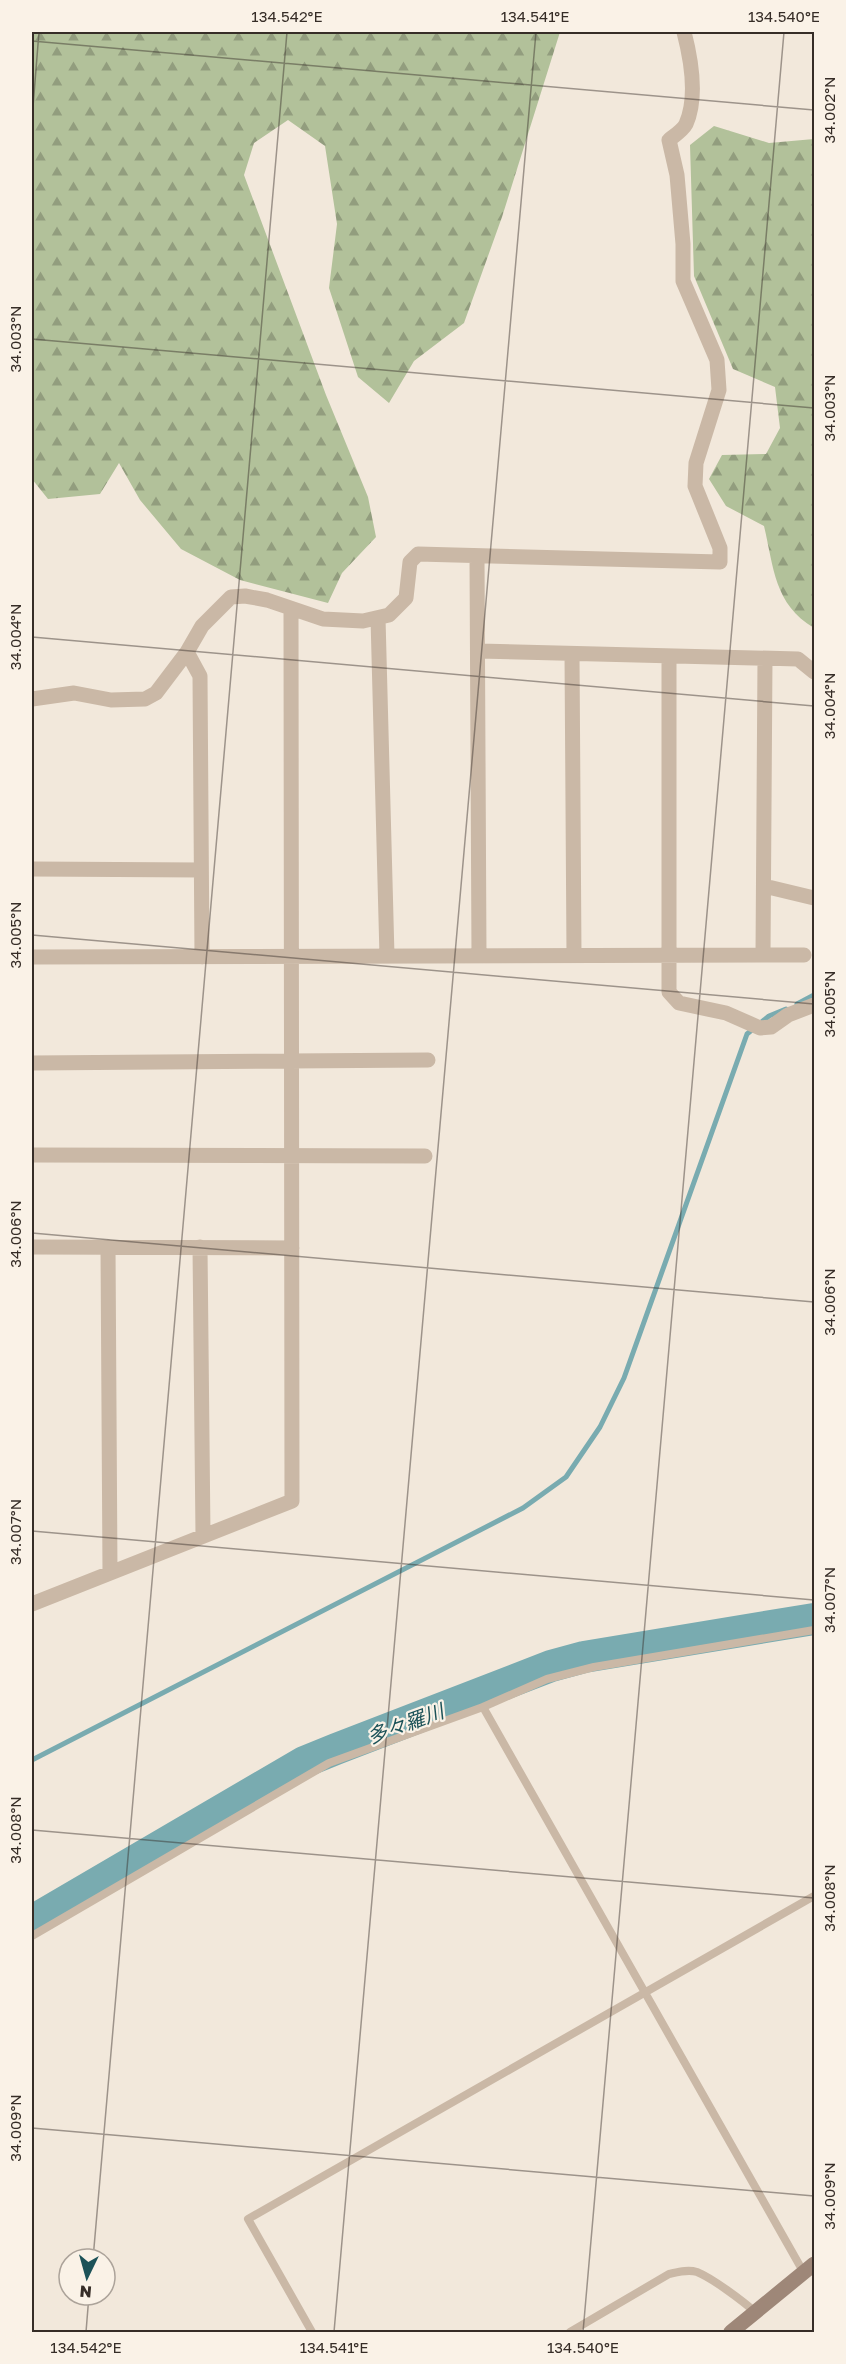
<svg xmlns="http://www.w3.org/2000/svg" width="846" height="2364" viewBox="0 0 846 2364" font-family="'Golos Text','Noto Sans JP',sans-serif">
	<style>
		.forest { fill: url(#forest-firs) }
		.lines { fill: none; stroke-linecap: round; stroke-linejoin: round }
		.stream { stroke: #79abb0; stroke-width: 5 }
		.river { stroke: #79abb0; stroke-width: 32 }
		.lane { stroke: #cab8a6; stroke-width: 8 }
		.street { stroke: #cab8a6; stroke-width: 15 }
		.secondary { stroke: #9e8778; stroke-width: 15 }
		.ticks { fill: none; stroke: #362d27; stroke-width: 1.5; stroke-opacity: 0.45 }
		.labels { text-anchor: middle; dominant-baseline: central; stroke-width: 4.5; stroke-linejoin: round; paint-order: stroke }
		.water-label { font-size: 20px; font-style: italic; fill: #1c5258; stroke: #faf2e7 }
		.neatline { fill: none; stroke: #362d27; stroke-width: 2 }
		.ticks-label { font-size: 15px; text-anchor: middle; fill: #362d27 }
	</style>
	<defs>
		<pattern id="forest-firs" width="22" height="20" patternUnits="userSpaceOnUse" patternTransform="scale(1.5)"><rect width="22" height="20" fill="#b2c19a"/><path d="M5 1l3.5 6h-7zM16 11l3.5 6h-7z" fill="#929d7e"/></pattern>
	</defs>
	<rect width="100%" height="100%" fill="#f2e8db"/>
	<path class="forest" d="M32,32h528l-58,185 -38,106 -50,38 -25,42 -31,-26 -29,-89 8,-64 -12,-78 -37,-26 -34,23 -10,32 82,220 42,102 8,40 -34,36 -14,30 -88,-23 -59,-31 -41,-49 -21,-37 -19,31 -52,5 -16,-20z
		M714,126l55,17 45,-4v489c-40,-24 -40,-60 -50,-102l-38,-20 -17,-27 13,-24 44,-1 14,-26 -5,-41 -42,-18 -39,-93 -4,-131z"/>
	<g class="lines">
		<path class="stream" d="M797,1004l17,-9
			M32,1760l491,-252 43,-31 34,-50 24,-49 123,-344 22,-18 17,-7"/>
		<path class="river" d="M32,1921l272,-159 32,-13 215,-83 33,-9 230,-38"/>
		<path class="lane" d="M483,1707l64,-28 47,-12 220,-37
			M32,1936l297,-173 154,-56 321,566
			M312,2332l-64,-113 566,-323
			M570,2332l99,-58c9,-2 19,-5 28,-2 15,6 46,29 58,40"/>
		<path class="street" d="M477,557l2,399
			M378,618l9,338
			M479,651l319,8 16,13
			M187,652l13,24 2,281
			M572,654l2,301
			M669,657v335l10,11 47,10 34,15 11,-1 17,-12 26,-10
			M32,699l42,-6 37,7 34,-1 11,-6 31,-41 15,-26 29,-29 14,-1 22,4 56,19 40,2 26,-6 17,-17 4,-36 8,-8 302,8v-14l-25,-62 1,-23 23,-73 -2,-30 -34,-79v-37l-6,-69 -8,-35c5,-4 14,-10 17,-16 12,-27 5,-65 -2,-92
			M32,869l169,1
			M764,886l50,12
			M763,955l2,-296
			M32,957l772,-2
			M32,1063l396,-3
			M32,1155l393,1
			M32,1247l260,1
			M108,1247l2,326
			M200,1247l3,289
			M32,1604l260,-103 -1,-892"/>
		<path class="secondary" d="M731,2332l83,-68"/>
	</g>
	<path class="ticks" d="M32,41l782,69M32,119l7,-87M32,339l782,69M32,637l782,69M32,935l782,69M32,1233l782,69M32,1531l782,69M32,1830l782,68M32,2128l782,68M93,2259l194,-2227M86,2332l3,-37M334,2332l202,-2300M583,2332l201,-2300"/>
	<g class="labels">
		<g class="water-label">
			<text transform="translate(405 1723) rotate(-20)">多々羅川</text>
		</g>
	</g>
	<rect width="846" height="2364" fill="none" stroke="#faf2e7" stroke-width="66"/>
	<g transform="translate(87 2277) rotate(185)"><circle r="28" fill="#faf2e7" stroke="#aca39a" stroke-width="1.5"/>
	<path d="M0-4.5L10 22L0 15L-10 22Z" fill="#1c5258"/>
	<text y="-9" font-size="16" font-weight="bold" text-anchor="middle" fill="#362d27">N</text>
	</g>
	<rect x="33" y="33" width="780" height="2298" class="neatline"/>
	<g class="ticks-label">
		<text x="287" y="22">134.542°E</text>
		<text x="535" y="22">134.541°E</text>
		<text x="784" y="22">134.540°E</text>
		<text transform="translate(830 110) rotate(-90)" y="5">34.002°N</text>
		<text transform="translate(16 339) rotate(-90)" y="5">34.003°N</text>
		<text transform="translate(830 408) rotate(-90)" y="5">34.003°N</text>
		<text transform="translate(16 637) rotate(-90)" y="5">34.004°N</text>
		<text transform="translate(830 706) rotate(-90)" y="5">34.004°N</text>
		<text transform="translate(16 935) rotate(-90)" y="5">34.005°N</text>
		<text transform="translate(830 1004) rotate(-90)" y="5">34.005°N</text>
		<text transform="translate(16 1234) rotate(-90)" y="5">34.006°N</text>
		<text transform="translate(830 1302) rotate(-90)" y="5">34.006°N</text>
		<text transform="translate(16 1532) rotate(-90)" y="5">34.007°N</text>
		<text transform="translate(830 1600) rotate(-90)" y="5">34.007°N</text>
		<text transform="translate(16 1830) rotate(-90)" y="5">34.008°N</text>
		<text transform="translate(830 1898) rotate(-90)" y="5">34.008°N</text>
		<text transform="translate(16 2128) rotate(-90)" y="5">34.009°N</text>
		<text transform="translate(830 2196) rotate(-90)" y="5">34.009°N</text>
		<text x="86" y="2353">134.542°E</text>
		<text x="334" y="2353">134.541°E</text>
		<text x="583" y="2353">134.540°E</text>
	</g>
</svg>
